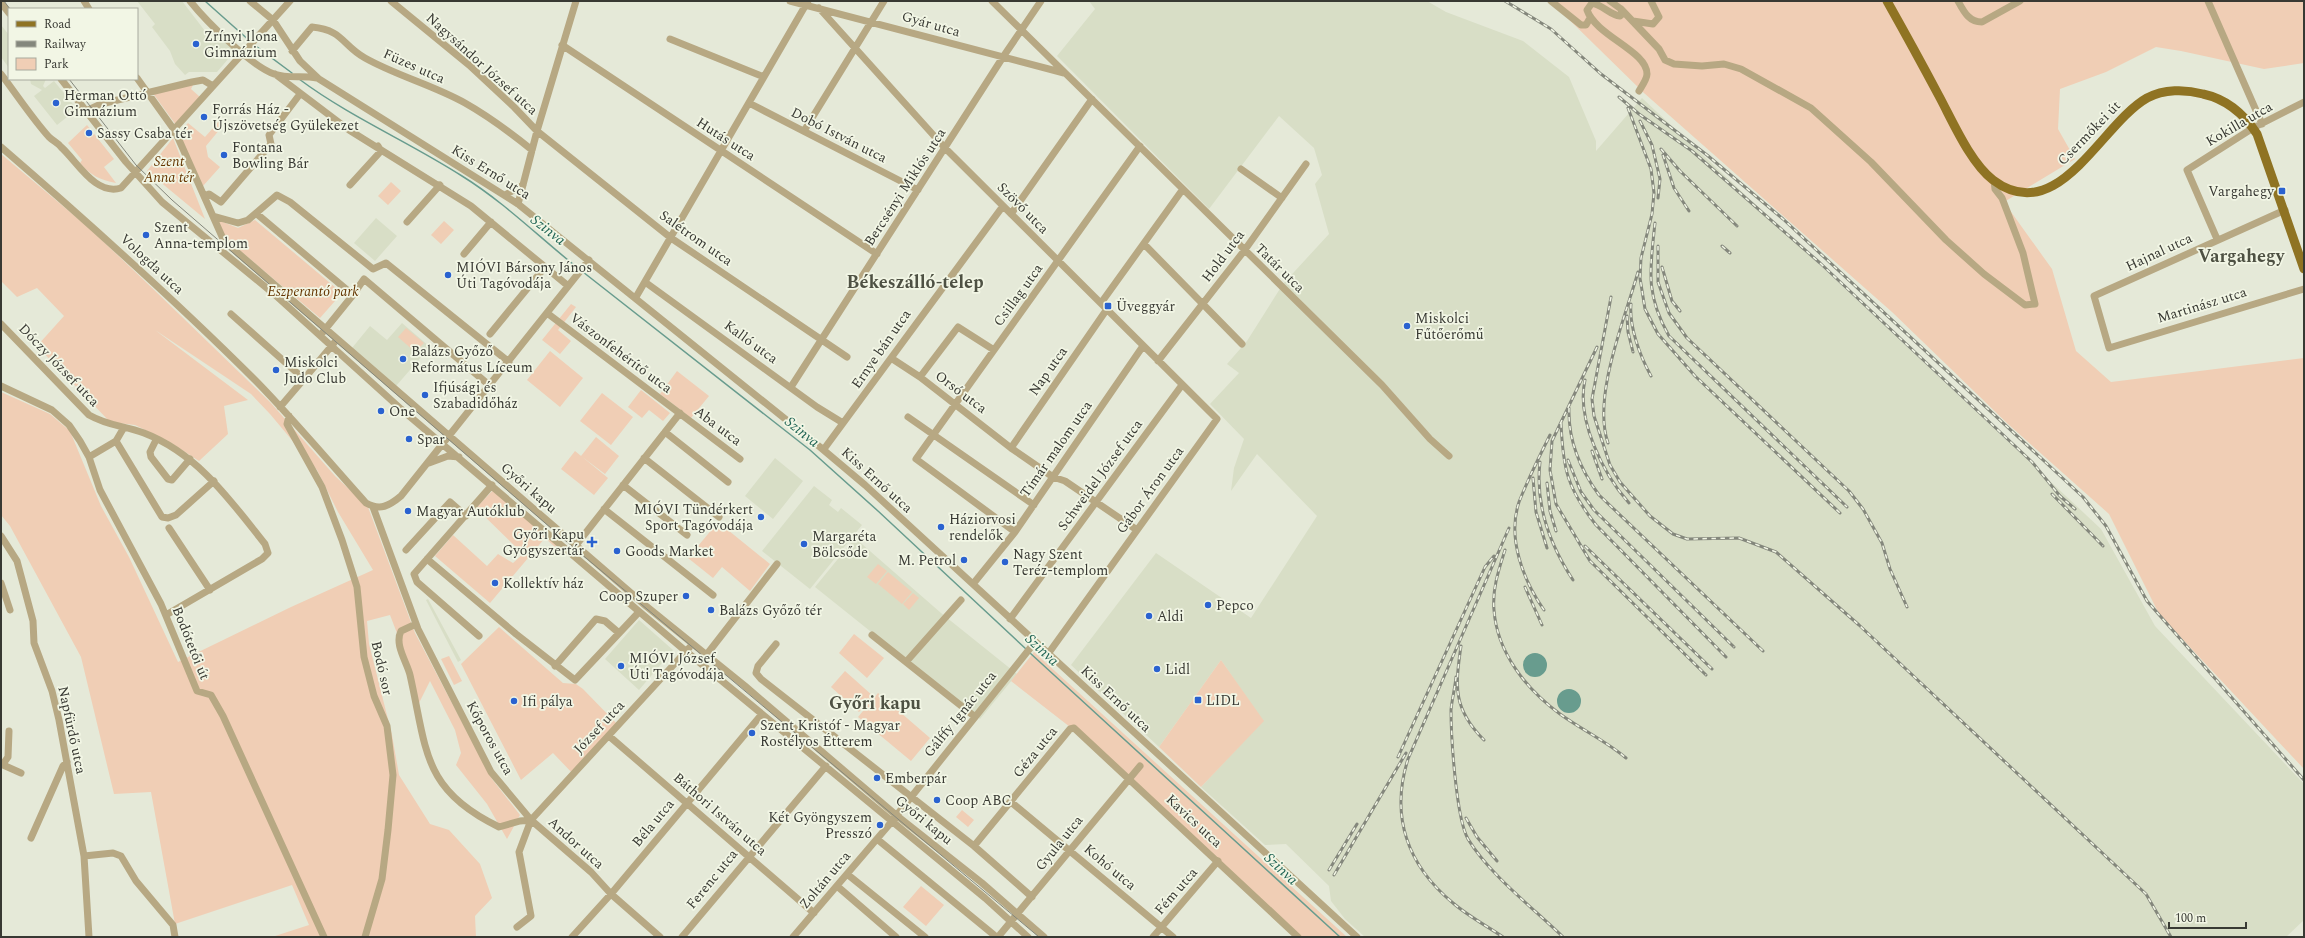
<svg xmlns="http://www.w3.org/2000/svg" width="2305" height="938" viewBox="0 0 2305 938" font-family="Spectral,serif">
	<style>
		.built { fill: #d8dec6 }
		.green { fill: #f0ceb5 }
		.water { fill: #689c8e }
		.lines { fill: none; stroke-linecap: round; stroke-linejoin: round }
		.stream { stroke: #689c8e; stroke-width: 1.5 }
		.minor { stroke: #b7a883; stroke-width: 7 }
		.major { stroke: #8f7323; stroke-width: 9 }
		.tram { stroke: #84877c; stroke-width: 1 }
		.rail-casing { stroke: #84877c; stroke-width: 3 }
		.rail { stroke: #f2f6e5; stroke-width: 1.5; stroke-dasharray: 4.5; stroke-linecap: butt }
		.poi-dot { fill: #2a62d0; stroke: #f2f6e5; stroke-width: 1.5 }
		.labels { text-anchor: middle; dominant-baseline: central; stroke-width: 3.5; stroke-linejoin: round; paint-order: stroke }
		.street-label { font-size: 14px; fill: #383933; stroke: #f2f6e5 }
		.poi-label { font-size: 14px; fill: #383933; stroke: #f2f6e5; text-anchor: start }
		.park-label { font-size: 14px; font-style: italic; fill: #643500; stroke: #f2f6e5 }
		.water-label { font-size: 15px; font-style: italic; fill: #216555; stroke: #f2f6e5 }
		.district-label { font-size: 18px; font-weight: bold; fill: #4e5143; stroke: #f2f6e5 }
	</style>
	<rect width="100%" height="100%" fill="#e5e9d8"/>
	<path class="built" d="M137,1h45l23,30 1,6 10,-3 19,17 -18,21h-28l-4,3 -10,-11 -5,-13 -18,-24 3,-3z
		M1089,1h338l19,11 77,29 46,36 27,64v10l46,-53 459,431 54,97 149,158v136l-18,17h-921l-20,-18 -14,-18 -2,-15 -43,-42 -21,1 -64,-58 62,-66 -42,-61 -62,87 -88,-82 85,-112 95,65 66,-102 -60,-62 -26,37 3,-23 10,-29 -34,-35 29,-31 -12,-9 20,-23 36,-57 46,-50 -14,-50 7,-9 -8,-27 -35,-32 -70,93 -152,-153 38,-47z
		M1,25l8,10v33l-8,-11z
		M30,79h16l-3,7 2,2 9,-7 23,28 -20,16 -23,-29 8,-6 -11,-6z
		M376,218l21,18 -22,25 -21,-18z
		M402,323l28,24 -34,39 -44,-38 18,-22 17,14z
		M775,458l28,23 -30,38 -28,-23z
		M814,486l18,14 -3,5 9,7 3,-4 21,17 -52,64 -48,-38z
		M855,538l86,75 76,61 -37,45 -165,-132z
		M428,599l33,61 -3,2 -32,-62z
		M639,620l34,30 -34,40 -34,-31z"/>
	<path class="green" d="M1550,1h754v62l-40,6 -83,-18 -25,-4 -50,25 -46,17 -2,40 17,30 -71,43 48,67 24,82 35,31 193,-24v411l-145,-155 -50,-100 -101,-90 -116,-112 -248,-219z
		M194,83l-3,6 9,8 -24,28 -24,-33z
		M220,120l5,3 -19,23 2,11 12,10 -17,19 -24,-53 9,-10 17,14z
		M87,125l27,34 -10,8 12,16c-16,-3 -26,-8 -36,-20l2,-3 -14,-17z
		M173,138l32,81 -58,-48z
		M1,154l88,74 60,57 121,117 65,74 33,31 47,126 77,146 28,36 -13,24 -20,-35 -31,-39 5,-12 -6,-23 -25,-49 -12,24 -13,-51 -15,-39 -23,6 2,23 23,91 7,40 31,49 19,6 31,34 12,34 -17,18 1,21h-204l37,-12 -17,-40 -117,39 -24,-132 -37,2 -33,-137 -71,-131 -9,-11v-123l49,22 20,17 31,75 28,51 49,105 113,-55 82,-37 -35,-58 -21,-42 -47,-56 -19,-20 -96,-64 93,70 -24,6 4,28 -29,27 -31,-20 -33,-16 -25,-3 -73,-76 27,-30 -27,-28 -20,9 -16,-16z
		M391,182l10,9 -13,14 -10,-9z
		M218,220l20,8 17,-8 87,73 -22,25 -95,-80z
		M444,221l10,9 -13,14 -10,-9z
		M571,304l5,3 -18,23 13,11 -11,13 -18,-14z
		M406,328l18,15 -9,9 -17,-15z
		M550,351l33,27 -23,29 -33,-27z
		M677,371l32,25 -18,22 -31,-24z
		M641,390l29,23 -7,8 -14,-11 -7,8 -14,-11z
		M602,393l31,24 -22,28 -31,-24z
		M596,437l23,19 -14,18 -24,-18z
		M575,451l33,27 -14,17 -33,-26z
		M495,488l62,56 -2,3 -10,-9 -55,65 -55,-47 18,-21 34,31 11,-12 15,9 10,-9 -47,-46z
		M718,522l52,42 -20,27 -28,-24 -9,11 -25,-20z
		M878,564l9,7 -11,13 -9,-7z
		M888,572l24,20 -10,12 -24,-20z
		M913,593l6,5 -10,12 -6,-6z
		M499,627l64,56 13,1 7,5 36,37 -44,50 -22,-23 -32,27 -60,-116z
		M854,634l30,24 -17,20 -28,-25z
		M1034,652l313,285h-45l-232,-210 -59,-46z
		M449,656l13,25 -8,4 -13,-26z
		M1221,660l43,61 -63,66 -42,-40z
		M845,671l28,25 -14,16 -28,-25z
		M878,693l52,45 -19,23 -53,-44z
		M962,810l12,10 -6,7 -12,-10z
		M921,886l23,19 -18,21 -23,-19z"/>
	<path class="water" d="M1523 665a12 12 0 1 1 24 0a12 12 0 1 1-24 0Z
		M1557 701a12 12 0 1 1 24 0a12 12 0 1 1-24 0Z"/>
	<g class="lines">
		<path class="stream" d="M205,1l46,41
			M253,44l39,29
			M299,79c51,38 110,63 163,97 42,26 78,62 117,93
			M583,272l227,178 68,61 148,138
			M1030,653l310,284"/>
		<path class="minor" d="M84,1l5,8
			M190,1c16,20 61,65 84,73 14,5 29,1 43,4
			M250,1l23,19 27,41 19,18 199,125 302,243 45,38 492,452
			M391,1l78,64 45,42 23,24 134,107 176,119
			M790,1l274,72
			M992,1l390,384 48,54 19,17
			M1551,1l30,24h5l4,-7
			M1610,1l11,8 1,5 -2,2c-10,-1 -17,-11 -28,-13l-5,7c9,26 60,41 60,64 0,5 -5,12 -8,17
			M1958,1c6,11 11,21 24,21l38,-21
			M2208,1l54,123
			M1,3l8,10
			M819,8l126,140 272,271 -169,235
			M1621,9l38,40 6,11 9,4 28,2 22,-2 17,5 70,39 60,54 75,78 38,34 41,31 10,-1 -12,-51 -21,-55 -7,-9 -1,-9
			M1633,21l20,3 6,-7 -8,-16
			M670,39l94,38
			M562,45l315,209
			M292,51l20,-24c31,3 30,18 53,31 32,18 68,27 100,45 23,13 46,30 67,47
			M1,74c16,21 31,44 48,63 4,4 9,6 12,10 16,14 34,49 60,41l169,-187
			M275,74l74,56 122,76 96,79
			M137,78l38,53 49,110 422,365 99,80 151,129 86,68 62,54
			M61,79l65,83 36,40 112,92 127,115 281,239 303,250 43,39
			M749,103l169,87
			M86,111l15,-7 91,-22 11,-2 10,6
			M804,131l80,-130
			M1,147c88,76 174,153 256,235 38,39 73,81 109,121 14,8 23,3 35,-7l188,-236
			M1241,169l41,29
			M350,185l31,-34 -3,-5
			M505,195l18,-10
			M204,196l5,-2 12,8 50,-58 -2,-9 31,-41
			M518,204l19,-73 39,-130
			M2285,210l-191,86 15,52 195,-59
			M257,214l96,81 11,-16 125,106
			M1011,214l81,-115
			M213,216l25,7 10,-3 29,-25 13,7 83,67 13,-6 123,99
			M407,222l33,-37
			M2217,239l-30,-69 66,-42 51,-26
			M1144,244l98,100
			M464,254l27,-32
			M645,282l172,125 26,16
			M636,297l172,-296
			M1101,303l82,-114
			M547,313l193,146
			M231,314l73,65 30,-36
			M1,324l88,91c21,12 35,10 55,18 54,21 86,67 121,111l3,9 -6,6 -96,56
			M323,332l30,-37
			M490,334l55,-67
			M994,350l-36,-23 -38,50 91,71 42,29 12,4 72,49
			M891,358l29,19
			M1158,361l86,-110 62,-87
			M1,386l51,24 17,15 11,16 9,16 11,33 61,114 36,87 14,4 12,21 101,221
			M791,387l212,-330 38,-56
			M280,407l24,-28
			M289,416l-2,8 35,63 20,53 15,47 7,70 10,39 13,30 6,49 -5,55 -6,49 -17,58
			M908,417l126,88
			M665,432l63,50
			M156,440l-6,12 1,5 17,22 4,1 18,-21
			M116,441l46,76 6,1 8,-3 38,-34
			M1011,448l96,-139
			M824,449l179,-243
			M89,457l27,-16 7,-12
			M644,458l75,59
			M429,463l19,-7 11,1
			M623,485l64,50
			M373,507l45,122 73,143 40,48 60,52 20,22 49,43
			M604,509l109,86
			M169,528l41,62
			M1015,532l-99,-73 224,-313
			M1,536l16,25 16,60 1,22 18,48 7,29 25,136 5,81
			M573,549l107,-136
			M406,550l44,-48 16,14
			M427,559l89,75 59,46 64,-68
			M1,583l9,27
			M973,584l42,-52 128,-186
			M1010,619l172,-234
			M416,624l-15,7c-7,14 6,31 9,44 17,75 12,115 89,152l21,-6 11,-1
			M872,635l102,81
			M479,636l-62,-54 -3,-8 78,-89
			M776,644l-18,22 -2,7 5,6 213,167 58,51
			M704,658l73,-94
			M906,662l55,-62
			M555,666l41,-47 9,2 14,12
			M609,736l205,177
			M1,764l20,9
			M3,764l5,-7 1,-26
			M1011,802l162,135
			M31,838l32,-72 4,-4
			M877,839l117,96
			M974,846l96,-117 4,-1 224,209
			M84,856l29,-3 8,3 15,25 37,44 2,12
			M847,874l78,63
			M837,886l59,51
			M517,927l14,-11 -12,-64 12,-32 158,-172
			M572,937l39,-43 151,-180
			M682,937l144,-171
			M793,937l95,-111 147,-184
			M998,937l142,-171
			M1153,937l65,-76"/>
		<path class="major" d="M1887,1c18,32 35,63 52,95 14,26 31,66 54,84 65,49 108,-56 154,-82 17,-9 38,-9 56,-4 23,5 41,20 54,40l47,135"/>
		<path class="tram" d="M4,1l6,8
			M69,79l67,86 36,35 402,348 465,389"/>
		<defs>
			<path id="rail" d="M1505,1l46,28 50,45 106,81 76,64 300,278 23,29 41,75 157,179
				M1619,97l20,17 53,37 128,112 212,199 28,34 15,13
				M1628,108l23,61 3,24 -2,21 -11,44 -1,20 5,31 13,25 37,42 145,137
				M1640,121l12,24 8,34 -2,19
				M1661,149l19,22 57,55
				M1663,155l11,33 15,23
				M1655,223c-5,46 -10,71 14,113l178,171
				M1658,246v36l11,31 18,25 162,153 14,18 19,34 8,26 17,38
				M1722,246l8,7
				M1662,267l10,34 8,10
				M1611,297l-19,102 2,17 16,49 10,17 30,34 23,18 14,5 52,-1 37,14 83,73 287,269 25,43
				M1631,304c-2,23 9,52 20,72
				M1627,316l1,16 5,20
				M1597,347l-45,94 -2,29 6,34 34,57 116,114
				M1585,380c-9,39 18,94 44,123
				M1569,408c-1,32 11,61 30,87l164,156
				M1561,423c2,46 6,65 35,102l130,132
				M1608,443c-16,-46 17,-125 30,-171
				M1592,451l10,28
				M1568,460l13,32 13,18 140,137
				M1540,462c-5,43 10,83 33,118
				M1533,478l3,34 11,36
				M1547,483l3,28 6,20
				M2052,494l51,52
				M1585,546l127,123
				M1505,550c-6,19 -13,39 -11,60 3,43 33,80 66,104 22,16 46,27 66,44
				M1525,587l17,38
				M1544,610c-21,-30 -37,-72 -25,-108 9,-23 20,-45 31,-67
				M1461,646c-6,41 -8,63 23,94
				M1456,677c-1,11 -4,22 -5,33 0,26 5,108 17,129 21,35 65,69 95,98
				M1398,757l87,-190 9,-11
				M1466,818l11,19 20,24
				M1329,870l28,-46
				M1334,875l72,-122
				M1503,937c-16,-11 -35,-21 -50,-34 -46,-38 -63,-87 -45,-144l101,-231"/>
		</defs>
		<use href="#rail" class="rail-casing"/>
		<use href="#rail" class="rail"/>
	</g>
	<g class="poi-dot">
		<circle cx="196" cy="44" r="4"/>
		<circle cx="56" cy="103" r="4"/>
		<circle cx="204" cy="117" r="4"/>
		<circle cx="89" cy="133" r="4"/>
		<circle cx="224" cy="155" r="4"/>
		<rect x="2278" y="187" width="8" height="8" rx="2"/>
		<circle cx="146" cy="235" r="4"/>
		<circle cx="448" cy="275" r="4"/>
		<rect x="1104" y="302" width="8" height="8" rx="2"/>
		<circle cx="1407" cy="326" r="4"/>
		<circle cx="403" cy="359" r="4"/>
		<circle cx="276" cy="370" r="4"/>
		<circle cx="425" cy="395" r="4"/>
		<circle cx="381" cy="411" r="4"/>
		<circle cx="409" cy="439" r="4"/>
		<circle cx="408" cy="511" r="4"/>
		<circle cx="761" cy="517" r="4"/>
		<circle cx="941" cy="527" r="4"/>
		<path d="M590 536h4v4h4v4h-4v4h-4v-4h-4v-4h4z"/>
		<circle cx="804" cy="544" r="4"/>
		<circle cx="617" cy="551" r="4"/>
		<circle cx="964" cy="560" r="4"/>
		<circle cx="1005" cy="562" r="4"/>
		<circle cx="495" cy="583" r="4"/>
		<circle cx="686" cy="596" r="4"/>
		<circle cx="1208" cy="605" r="4"/>
		<circle cx="711" cy="610" r="4"/>
		<circle cx="1149" cy="616" r="4"/>
		<circle cx="621" cy="666" r="4"/>
		<circle cx="1157" cy="669" r="4"/>
		<rect x="1194" y="696" width="8" height="8" rx="2"/>
		<circle cx="514" cy="701" r="4"/>
		<circle cx="752" cy="733" r="4"/>
		<circle cx="877" cy="778" r="4"/>
		<circle cx="937" cy="800" r="4"/>
		<circle cx="880" cy="825" r="4"/>
	</g>
	<g class="labels">
		<g class="street-label">
			<text transform="translate(931 24) rotate(16)">Gyár utca</text>
			<text transform="translate(482 64) rotate(42)">Nagysándor József utca</text>
			<text transform="translate(414 66) rotate(24)">Füzes utca</text>
			<text transform="translate(2239 124) rotate(-30)">Kokilla utca</text>
			<text transform="translate(2089 133) rotate(-46)">Csermőkei út</text>
			<text transform="translate(839 135) rotate(27)">Dobó István utca</text>
			<text transform="translate(726 139) rotate(33)">Hutás utca</text>
			<text transform="translate(491 172) rotate(32)">Kiss Ernő utca</text>
			<text transform="translate(905 187) rotate(-57)">Bercsényi Miklós utca</text>
			<text transform="translate(1023 208) rotate(45)">Szövő utca</text>
			<text transform="translate(696 238) rotate(35)">Salétrom utca</text>
			<text transform="translate(2159 252) rotate(-25)">Hajnal utca</text>
			<text transform="translate(1223 256) rotate(-53)">Hold utca</text>
			<text transform="translate(152 264) rotate(43)">Vologda utca</text>
			<text transform="translate(1280 268) rotate(45)">Tatár utca</text>
			<text transform="translate(1018 295) rotate(-54)">Csillag utca</text>
			<text transform="translate(2202 305) rotate(-17)">Martinász utca</text>
			<text transform="translate(751 342) rotate(36)">Kalló utca</text>
			<text transform="translate(881 349) rotate(-55)">Ernye bán utca</text>
			<text transform="translate(621 353) rotate(37)">Vászonfehérítő utca</text>
			<text transform="translate(59 365) rotate(46)">Dóczy József utca</text>
			<text transform="translate(1048 371) rotate(-55)">Nap utca</text>
			<text transform="translate(961 392) rotate(37)">Orsó utca</text>
			<text transform="translate(718 426) rotate(37)">Aba utca</text>
			<text transform="translate(1056 449) rotate(-55)">Tímár malom utca</text>
			<text transform="translate(1100 475) rotate(-54)">Schweidel József utca</text>
			<text transform="translate(877 480) rotate(42)">Kiss Ernő utca</text>
			<text transform="translate(529 488) rotate(41)">Győri kapu</text>
			<text transform="translate(1150 490) rotate(-54)">Gábor Áron utca</text>
			<text transform="translate(191 643) rotate(68)">Bodótetői út</text>
			<text transform="translate(382 668) rotate(77)">Bodó sor</text>
			<text transform="translate(1116 699) rotate(43)">Kiss Ernő utca</text>
			<text transform="translate(960 714) rotate(-51)">Gálffy Ignác utca</text>
			<text transform="translate(599 727) rotate(-47)">József utca</text>
			<text transform="translate(72 730) rotate(78)">Napfürdő utca</text>
			<text transform="translate(490 738) rotate(61)">Kőporos utca</text>
			<text transform="translate(1035 752) rotate(-51)">Géza utca</text>
			<text transform="translate(720 814) rotate(41)">Báthori István utca</text>
			<text transform="translate(924 820) rotate(39)">Győri kapu</text>
			<text transform="translate(1194 821) rotate(43)">Kavics utca</text>
			<text transform="translate(653 823) rotate(-50)">Béla utca</text>
			<text transform="translate(576 843) rotate(42)">Andor utca</text>
			<text transform="translate(1059 843) rotate(-51)">Gyula utca</text>
			<text transform="translate(1110 867) rotate(40)">Kohó utca</text>
			<text transform="translate(712 879) rotate(-51)">Ferenc utca</text>
			<text transform="translate(825 880) rotate(-50)">Zoltán utca</text>
			<text transform="translate(1176 891) rotate(-49)">Fém utca</text>
		</g>
		<g class="poi-label">
			<text x="204" y="36">Zrínyi Ilona<tspan x="204" dy="16">Gimnázium</tspan></text>
			<text x="64" y="95">Herman Ottó<tspan x="64" dy="16">Gimnázium</tspan></text>
			<text x="212" y="109">Forrás Ház -<tspan x="212" dy="16">Újszövetség Gyülekezet</tspan></text>
			<text x="97" y="133">Sassy Csaba tér</text>
			<text x="232" y="147">Fontana<tspan x="232" dy="16">Bowling Bár</tspan></text>
			<text x="2274" y="191" text-anchor="end">Vargahegy</text>
			<text x="154" y="227">Szent<tspan x="154" dy="16">Anna-templom</tspan></text>
			<text x="456" y="267">MIÓVI Bársony János<tspan x="456" dy="16">Úti Tagóvodája</tspan></text>
			<text x="1116" y="306">Üveggyár</text>
			<text x="1415" y="318">Miskolci<tspan x="1415" dy="16">Fűtőerőmű</tspan></text>
			<text x="411" y="351">Balázs Győző<tspan x="411" dy="16">Református Líceum</tspan></text>
			<text x="284" y="362">Miskolci<tspan x="284" dy="16">Judo Club</tspan></text>
			<text x="433" y="387">Ifjúsági és<tspan x="433" dy="16">Szabadidőház</tspan></text>
			<text x="389" y="411">One</text>
			<text x="417" y="439">Spar</text>
			<text x="753" y="509" text-anchor="end">MIÓVI Tündérkert<tspan x="753" dy="16">Sport Tagóvodája</tspan></text>
			<text x="416" y="511">Magyar Autóklub</text>
			<text x="949" y="519">Háziorvosi<tspan x="949" dy="16">rendelők</tspan></text>
			<text x="584" y="534" text-anchor="end">Győri Kapu<tspan x="584" dy="16">Gyógyszertár</tspan></text>
			<text x="812" y="536">Margaréta<tspan x="812" dy="16">Bölcsőde</tspan></text>
			<text x="625" y="551">Goods Market</text>
			<text x="1013" y="554">Nagy Szent<tspan x="1013" dy="16">Teréz-templom</tspan></text>
			<text x="956" y="560" text-anchor="end">M. Petrol</text>
			<text x="503" y="583">Kollektív ház</text>
			<text x="678" y="596" text-anchor="end">Coop Szuper</text>
			<text x="1216" y="605">Pepco</text>
			<text x="719" y="610">Balázs Győző tér</text>
			<text x="1157" y="616">Aldi</text>
			<text x="629" y="658">MIÓVI József<tspan x="629" dy="16">Úti Tagóvodája</tspan></text>
			<text x="1165" y="669">Lidl</text>
			<text x="1206" y="700">LIDL</text>
			<text x="522" y="701">Ifi pálya</text>
			<text x="760" y="725">Szent Kristóf - Magyar<tspan x="760" dy="16">Rostélyos Étterem</tspan></text>
			<text x="885" y="778">Emberpár</text>
			<text x="945" y="800">Coop ABC</text>
			<text x="872" y="817" text-anchor="end">Két Gyöngyszem<tspan x="872" dy="16">Presszó</tspan></text>
		</g>
		<g class="park-label">
			<text x="169" y="161">Szent<tspan x="169" dy="16">Anna tér</tspan></text>
			<text x="313" y="291">Eszperantó park</text>
		</g>
		<g class="water-label">
			<text transform="translate(548 230) rotate(38)">Szinva</text>
			<text transform="translate(802 432) rotate(39)">Szinva</text>
			<text transform="translate(1042 650) rotate(43)">Szinva</text>
			<text transform="translate(1281 869) rotate(43)">Szinva</text>
		</g>
		<g class="district-label">
			<text x="2241" y="256">Vargahegy</text>
			<text x="915" y="282">Békeszálló-telep</text>
			<text x="875" y="703">Győri kapu</text>
		</g>
	</g>
	<rect width="2305" height="938" fill="none" stroke="#383933" stroke-width="4"/>
	<rect x="8" y="8" width="130" height="72" fill="#f2f6e5" stroke="#a8aa9e"/>
	<rect x="16" y="21" width="20" height="6" fill="#8f7323" stroke="#a8aa9e"/>
	<text x="44" y="28" font-size="12" fill="#383933">Road</text>
	<rect x="16" y="41" width="20" height="6" fill="#84877c" stroke="#a8aa9e"/>
	<text x="44" y="48" font-size="12" fill="#383933">Railway</text>
	<rect x="16" y="58" width="20" height="12" fill="#f0ceb5" stroke="#a8aa9e"/>
	<text x="44" y="68" font-size="12" fill="#383933">Park</text>
	<path d="M2169 922v6h77v-6" fill="none" stroke="#383933" stroke-width="2"/>
	<text x="2175" y="922" font-size="12" fill="#383933" stroke="#f2f6e5" stroke-width="3" paint-order="stroke">100 m</text>
</svg>
